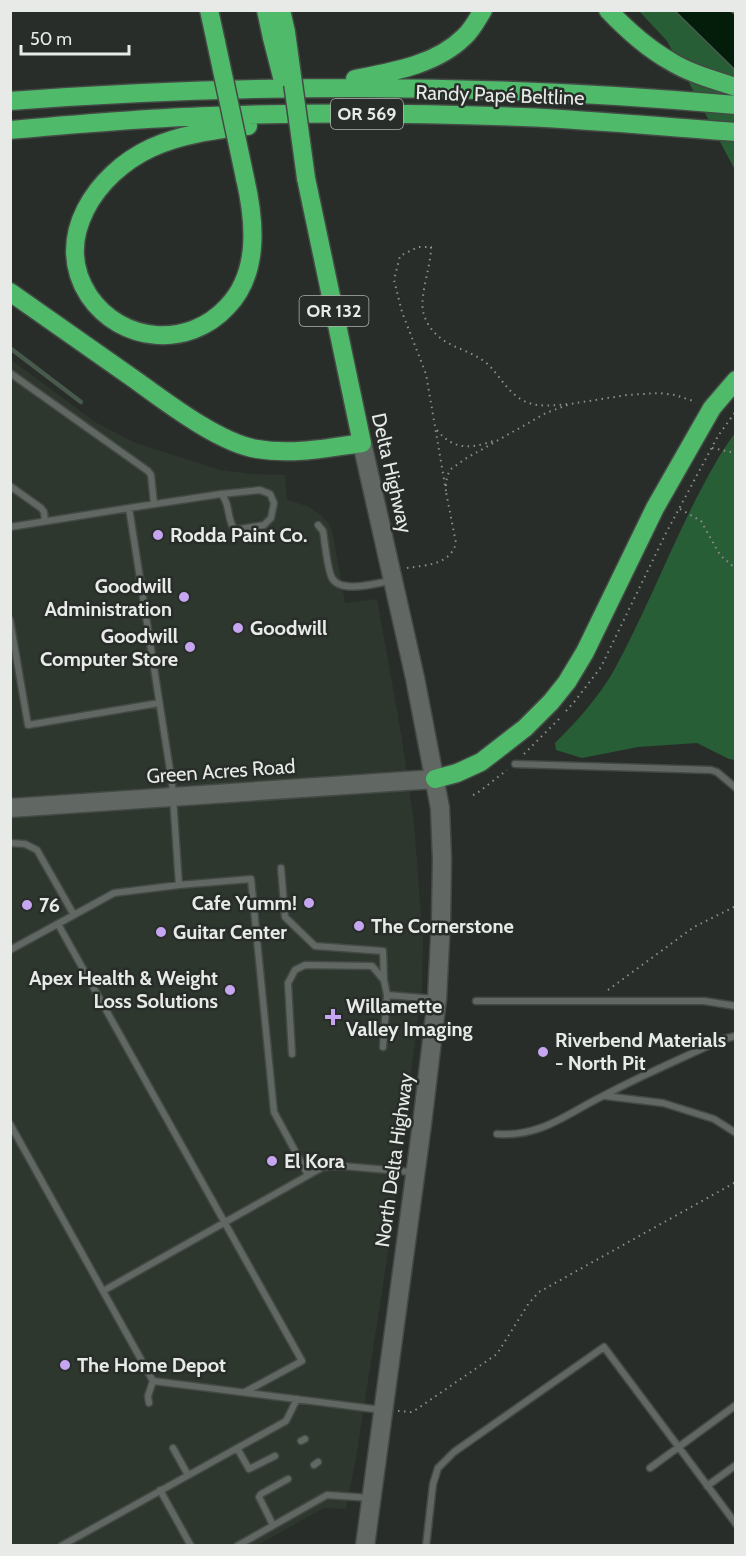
<svg xmlns="http://www.w3.org/2000/svg" width="746" height="1556" viewBox="0 0 746 1556" font-family="Cabin,sans-serif">
	<style>
		.built { fill: #2d372e }
		.green { fill: #285e35 }
		.water { fill: #041c0a; stroke: #485a4c; stroke-width: 1.5 }
		.lines { fill: none; stroke-linecap: round; stroke-linejoin: round }
		.stream { stroke: #485a4c; stroke-width: 4.5 }
		.lane-casing { stroke: #444945; stroke-width: 9 }
		.secondary-casing { stroke: #444945; stroke-width: 21 }
		.highway-casing { stroke: #444945; stroke-width: 21 }
		.path { stroke: #8c908d; stroke-width: 2; stroke-dasharray: 1.5 4.5; stroke-linecap: butt }
		.lane { stroke: #616762; stroke-width: 6 }
		.secondary { stroke: #616762; stroke-width: 18 }
		.highway { stroke: #4fba69; stroke-width: 18 }
		.highway-bridge-casing { stroke: #444945; stroke-width: 21; stroke-linecap: butt }
		.highway-bridge { stroke: #4fba69; stroke-width: 18 }
		.poi-dot { fill: #c6a6f0; stroke: #282d29; stroke-width: 2 }
		.labels { text-anchor: middle; dominant-baseline: central; stroke-width: 5; stroke-linejoin: round; paint-order: stroke }
		.shield { fill: #282d29; stroke: #aeb1ae; stroke-width: 1.5 }
		.shield-label { font-size: 18px; font-weight: bold; fill: #e7eae7 }
		.street-label { font-size: 20px; fill: #e7eae7; stroke: #282d29 }
		.poi-label { font-size: 20px; font-weight: bold; fill: #e7eae7; stroke: #282d29; text-anchor: start }
	</style>
	<rect width="100%" height="100%" fill="#282d29"/>
	<path class="built" d="M10,359l85,63 38,20 87,28 30,4 35,1 2,25 20,6 15,10 7,8 4,11 12,68 32,-4 25,140 12,84 9,118 -1,47 -35,271 -31,199 -10,51 -22,-1 -66,37h-247z"/>
	<path class="green" d="M733,10l2,3v157l-68,-129 -28,-30z
		M735,433v327l-6,-1 -32,-16 -59,4 -56,11 -26,-8 -1,-7c21,-21 43,-45 58,-71 31,-56 54,-116 83,-173 12,-23 24,-46 39,-66z"/>
	<path class="water" d="M675,11h55l5,3v63l-2,-9z"/>
	<g class="lines">
		<path class="stream" d="M10,348l71,54"/>
		<defs>
			<path id="lane" d="M10,373l138,98 3,4 3,29
				M10,486l31,22 3,4 1,9
				M129,508l92,-14 39,-4 10,4 4,9 -3,15 -7,7 -29,5c-9,-10 -4,-27 -14,-36
				M318,525l5,6c2,12 4,37 9,47 9,16 44,5 58,3
				M10,527l119,-19 43,275 7,102
				M10,620l18,105 131,-22
				M515,764l196,6 6,2 19,16
				M10,843l15,1 12,6 37,65
				M281,868l4,49 30,29 68,5 1,29 3,15 -4,52
				M58,924l244,437 -57,31
				M10,950l104,-57 65,-8 72,-6 23,233 34,63
				M387,995l49,4
				M476,1001h228l32,5
				M292,1054l-4,-71 7,-13 10,-5 67,1 11,13
				M605,1096l58,7 51,16 22,14
				M10,1124l143,257 229,29
				M497,1134c44,3 69,-20 106,-38 39,-21 80,-38 120,-57l13,-3
				M103,1291l220,-124 19,-1 70,6
				M149,1403l-1,-7 5,-15
				M301,1441l4,-2
				M173,1448l15,27
				M237,1448l12,21 26,-13
				M314,1465l4,-3
				M650,1468l86,-63
				M707,1486l29,-21
				M160,1490l31,56
				M273,1525l-14,-28 2,-3 27,-15
				M61,1546l225,-125 11,-22
				M237,1546l90,-51 44,3
				M426,1546l7,-62 5,-16 16,-16 150,-105 132,177"/>
			<path id="secondary" d="M362,443l53,235 25,130 2,52 -1,60 -4,79 -15,125 -57,422
				M10,808l425,-29"/>
			<path id="highway" d="M209,10l7,32
				M266,10l6,28
				M281,10l5,22
				M608,10c18,19 39,38 62,51 19,12 44,19 66,26
				M355,79c36,-7 81,-14 109,-42 8,-7 13,-17 19,-27
				M10,101c242,-18 485,-18 726,4
				M10,130c67,-6 133,-12 200,-14 104,-4 209,-3 313,1 71,3 142,10 213,15
				M245,178c10,43 15,95 -18,129 -39,42 -106,36 -138,-11 -38,-58 8,-123 62,-148 30,-14 64,-18 97,-22
				M10,292c42,29 83,58 124,87 32,23 85,64 123,70 35,6 70,-1 105,-6l-56,-265
				M435,779l22,-6 24,-11 44,-34 26,-26 16,-20 18,-30 70,-144 57,-100 24,-28"/>
		</defs>
		<use href="#lane" class="lane-casing"/>
		<use href="#secondary" class="secondary-casing"/>
		<use href="#highway" class="highway-casing"/>
		<path class="path" d="M437,430c16,20 33,19 56,11
			M712,448l24,5
			M446,486l1,-10 4,-7 14,-10 81,-46 24,-9 57,-9 32,-2 16,2 21,7
			M446,491l-20,-117 -24,-62 -8,-32 6,-24 18,-9h13c0,20 -11,46 -8,64 2,9 7,18 14,24 13,13 33,15 48,27 15,12 20,29 39,39 14,7 31,4 46,3
			M680,509l21,12 19,34 16,14
			M407,568c19,-3 43,-3 49,-25l-10,-51
			M566,711l9,-10 26,-34 65,-134 52,-97 18,-25
			M524,754l36,-36
			M473,795l3,-1 31,-24
			M608,990l86,-63 42,-21
			M398,1411l13,1 6,-3 80,-55 32,-51 10,-11 197,-110"/>
		<use href="#lane" class="lane"/>
		<use href="#secondary" class="secondary"/>
		<use href="#highway" class="highway"/>
		<defs>
			<path id="highway-bridge" d="M286,32l20,146
				M272,38l10,39
				M216,42l29,136"/>
		</defs>
		<use href="#highway-bridge" class="highway-bridge-casing"/>
		<use href="#highway-bridge" class="highway-bridge"/>
	</g>
	<g class="poi-dot">
		<circle cx="158" cy="535" r="6"/>
		<circle cx="184" cy="597" r="6"/>
		<circle cx="238" cy="628" r="6"/>
		<circle cx="190" cy="647" r="6"/>
		<circle cx="309" cy="903" r="6"/>
		<circle cx="27" cy="905" r="6"/>
		<circle cx="359" cy="926" r="6"/>
		<circle cx="161" cy="932" r="6"/>
		<circle cx="230" cy="990" r="6"/>
		<path d="M330 1008h6v6h6v6h-6v6h-6v-6h-6v-6h6z"/>
		<circle cx="543" cy="1052" r="6"/>
		<circle cx="272" cy="1161" r="6"/>
		<circle cx="65" cy="1365" r="6"/>
	</g>
	<g class="labels">
		<g class="shield">
			<rect x="331" y="99" width="72" height="30" rx="4.5"/>
			<rect x="299.5" y="296" width="69" height="30" rx="4.5"/>
		</g>
		<g class="shield-label">
			<text x="367" y="114">OR 569</text>
			<text x="334" y="311">OR 132</text>
		</g>
		<g class="street-label">
			<text transform="translate(500 95) rotate(2)">Randy Papé Beltline</text>
			<text transform="translate(392 473) rotate(77)">Delta Highway</text>
			<text transform="translate(221 771) rotate(-4)">Green Acres Road</text>
			<text transform="translate(394 1160) rotate(-82)">North Delta Highway</text>
		</g>
		<g class="poi-label">
			<text x="170" y="535">Rodda Paint Co.</text>
			<text x="172" y="586" text-anchor="end">Goodwill<tspan x="172" dy="23">Administration</tspan></text>
			<text x="250" y="628">Goodwill</text>
			<text x="178" y="636" text-anchor="end">Goodwill<tspan x="178" dy="23">Computer Store</tspan></text>
			<text x="297" y="903" text-anchor="end">Cafe Yumm!</text>
			<text x="39" y="905">76</text>
			<text x="371" y="926">The Cornerstone</text>
			<text x="173" y="932">Guitar Center</text>
			<text x="218" y="978" text-anchor="end">Apex Health &amp; Weight<tspan x="218" dy="23">Loss Solutions</tspan></text>
			<text x="346" y="1006">Willamette<tspan x="346" dy="23">Valley Imaging</tspan></text>
			<text x="555" y="1040">Riverbend Materials<tspan x="555" dy="23">- North Pit</tspan></text>
			<text x="284" y="1161">El Kora</text>
			<text x="77" y="1365">The Home Depot</text>
		</g>
	</g>
	<rect width="746" height="1556" fill="none" stroke="#e7eae7" stroke-width="24"/>
	<path d="M21 45v9h108v-9" fill="none" stroke="#e7eae7" stroke-width="3"/>
	<text x="30" y="45" font-size="18" fill="#e7eae7" stroke="#282d29" stroke-width="4.5" paint-order="stroke">50 m</text>
</svg>
